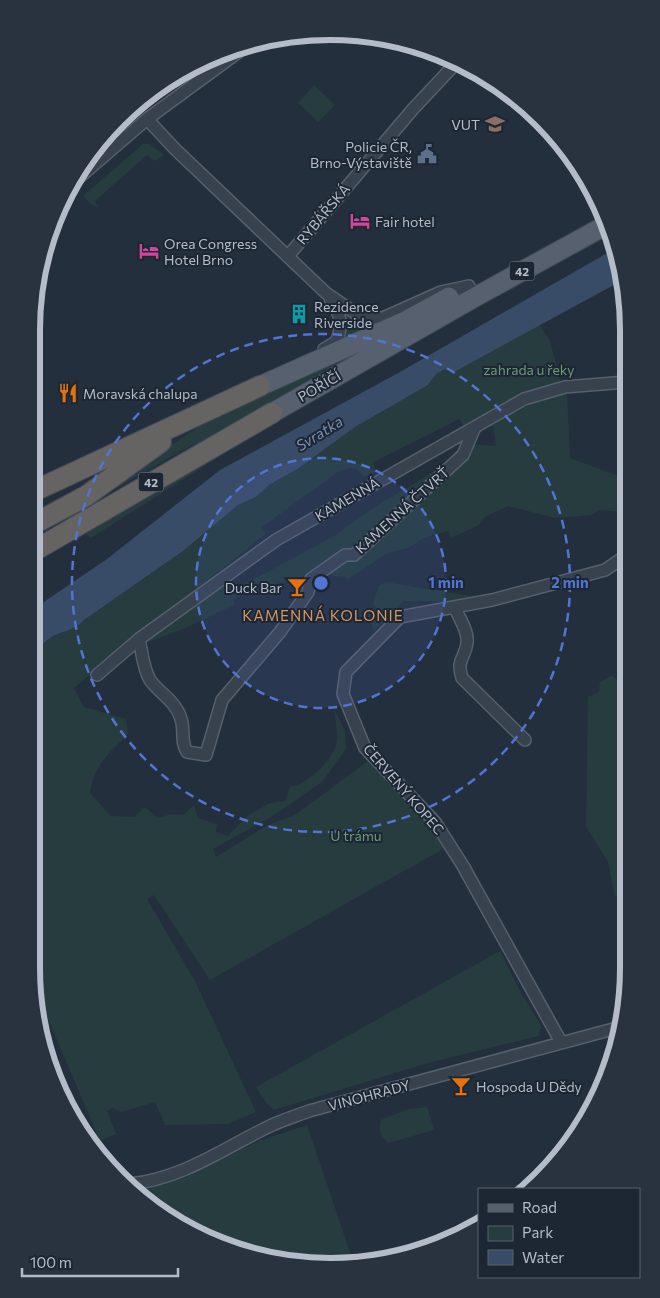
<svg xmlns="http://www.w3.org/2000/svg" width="660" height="1298" viewBox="0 0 660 1298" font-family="Commissioner,sans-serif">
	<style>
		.green { fill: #263c3f }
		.water { fill: #394c67 }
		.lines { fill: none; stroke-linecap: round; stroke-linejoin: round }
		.minor-casing { stroke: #565f6c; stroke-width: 14 }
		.primary-casing { stroke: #414a57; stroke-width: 21 }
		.trunk-casing { stroke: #434c59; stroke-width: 22 }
		.minor { stroke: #38414e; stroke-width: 11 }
		.primary { stroke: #56606e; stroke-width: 19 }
		.trunk { stroke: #656462; stroke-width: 20 }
		.ring { fill: none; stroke: #5274d3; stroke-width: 2.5; stroke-dasharray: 9 6 }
		.labels { text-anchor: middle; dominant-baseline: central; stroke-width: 4; stroke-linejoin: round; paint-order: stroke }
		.shield { fill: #1d2633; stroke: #878f9c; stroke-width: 1 }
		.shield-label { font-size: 12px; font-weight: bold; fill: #b4bcc9 }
		.poi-label { font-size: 14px; fill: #b4bcc9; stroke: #1d2633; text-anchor: start }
		.street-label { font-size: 14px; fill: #b4bcc9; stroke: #1d2633 }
		.park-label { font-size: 14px; fill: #6b9a76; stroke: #1d2633 }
		.water-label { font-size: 15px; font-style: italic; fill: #7c92b1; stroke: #1d2633 }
		.neighbourhood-label { font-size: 15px; letter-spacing: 1px; fill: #d59563; stroke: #1d2633 }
		.rim { fill: none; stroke: #b4bcc9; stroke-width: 6 }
		.centre { fill: #5274d3; stroke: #1d2633; stroke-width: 2.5 }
		.ring-label { font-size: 15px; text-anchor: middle; font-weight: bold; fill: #5274d3; stroke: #1d2633; stroke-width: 4; stroke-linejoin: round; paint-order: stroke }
	</style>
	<rect width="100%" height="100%" fill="#242f3e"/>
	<path class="green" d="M314,85l21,20 -17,17 -20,-19z
		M143,144h7l14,11 -9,6 -8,-6 -52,46 4,7 -8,-4 -8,-8z
		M346,314l14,7 15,4 -33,15z
		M539,324l11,17 11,42 -37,9v3l-59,33 -6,-9 -86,43 3,9 -12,6 -8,-8 -7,-1 -11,4 -76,55 4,7 -152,120 -40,34 10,19 42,12 2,15c-18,18 -35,32 -38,59l21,23 23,1 11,-10 13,11 13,-4 12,1 11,-10 4,13 19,6 -1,8 12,4 18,-19 24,-14 15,-2 5,-14c17,-3 40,-24 46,-42 3,-10 -1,-25 -2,-36l11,22 1,18 -24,33 -46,32 -63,35 3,8 50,-31 29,-11 73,-54 66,70 9,18 -233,131 -56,-85 -7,4 48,82 61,131 -28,12 -63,1 -10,-23 -34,10 -8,-4 -6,3 9,23 -16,7 -66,-155 -3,-18 1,-319c8,-2 10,-5 17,-10 11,-9 25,-7 35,-19l99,-69 55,-46 18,-8 13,-12 30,-17 56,-41 73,-42 8,-11 9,-5 9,3z
		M369,347l-130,76 -58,28 -82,47 -3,-4 124,-81z
		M384,352l-293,186 -10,-8z
		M567,394l3,64 57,21v33l-28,-2 -8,5 -36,3 -47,-12 -23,11 -6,8 -28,13 -3,-7 -22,6 -18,11 -20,5 -41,27 -1,-3 -12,-1 -16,-8 -11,11 -4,-3 -26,8h-9l-2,-3 -33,19 2,4 -5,3 -49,23 -36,13 1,-4 84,-61 7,10 97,-52 36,-26 76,-46 20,-20 30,2 -3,-21c24,-16 46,-27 74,-31z
		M386,582l97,16 -26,4 -54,-1 -29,30 -4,-11 6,-12 -3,-5 6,-17z
		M611,676l10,5h6l1,214 -13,2 -7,-35 -22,-36 2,-129 11,-5 1,-10z
		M500,951l21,42 20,32 -2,11 -111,27 -154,47 -7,-6 -11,-17z
		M427,1107l7,23 -46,13c-8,-7 -10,-13 -7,-23l27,-11z
		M307,1125l47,139 -83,-3 -107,-44 -30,-29 33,-6 26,-9 66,-32z"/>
	<path class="water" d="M616,248l7,32 -169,92 -9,-3 -9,5 -8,11 -73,42 -56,41 -30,17 -13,12 -18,8 -55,46 -99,69c-10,12 -24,10 -35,19 -7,5 -9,8 -17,10v-39l75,-51 113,-89 180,-98z"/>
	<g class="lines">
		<defs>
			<path id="minor" d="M147,119l28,30 151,144 35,24 22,1 58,-26 28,-6
				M75,181l72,-62 101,-74
				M288,256l125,-147 45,-48
				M324,349l12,-7c8,-18 4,-28 -6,-44
				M455,608c4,10 14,24 12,35 -2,16 -11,16 -5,35l63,62
				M139,639c3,13 4,29 11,41 10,14 26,21 31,39 4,11 -1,22 6,33l19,3 16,-55 58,-68 28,-40 3,-13 34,-24h9l109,-100 12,-28
				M97,675l42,-36 137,-99 248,-141 41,-12 61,-5
				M463,866l98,176
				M465,869l-30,-47 -70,-74 -22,-54 3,-22 54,-55 92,-17 113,-30 22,-15
				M130,1184c52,-5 94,-36 140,-58 12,-6 26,-10 39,-15l308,-83"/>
			<path id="primary" d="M260,386l143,-64 46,-25
				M272,413l205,-117 131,-72"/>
			<path id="trunk" d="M32,492l228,-106
				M32,525l54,-29 75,-54
				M32,552l240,-139"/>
		</defs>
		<use href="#minor" class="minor-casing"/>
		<use href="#primary" class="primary-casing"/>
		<use href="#trunk" class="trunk-casing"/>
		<use href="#minor" class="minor"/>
		<use href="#primary" class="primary"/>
		<use href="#trunk" class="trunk"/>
	</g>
	<circle cx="321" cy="583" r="125" fill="#5274d3" fill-opacity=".12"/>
	<g class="ring">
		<circle cx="321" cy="583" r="125"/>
		<circle cx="321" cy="583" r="249"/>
	</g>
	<defs>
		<symbol id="university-bare" viewBox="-9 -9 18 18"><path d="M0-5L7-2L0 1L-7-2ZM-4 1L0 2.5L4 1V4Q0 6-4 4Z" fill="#8d6e63" stroke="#1d2633" stroke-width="2.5" paint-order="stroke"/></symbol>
		<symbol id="civic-bare" viewBox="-9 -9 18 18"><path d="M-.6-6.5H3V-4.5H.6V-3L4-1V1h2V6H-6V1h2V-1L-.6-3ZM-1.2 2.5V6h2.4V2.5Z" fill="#5c6f8a" stroke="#1d2633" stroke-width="2.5" paint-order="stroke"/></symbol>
		<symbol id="hotel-bare" viewBox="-9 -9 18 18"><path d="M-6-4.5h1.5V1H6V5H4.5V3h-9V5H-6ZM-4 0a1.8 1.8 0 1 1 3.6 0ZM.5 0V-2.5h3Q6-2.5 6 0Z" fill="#d1479c" stroke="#1d2633" stroke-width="2.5" paint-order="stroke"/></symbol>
		<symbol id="building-bare" viewBox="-9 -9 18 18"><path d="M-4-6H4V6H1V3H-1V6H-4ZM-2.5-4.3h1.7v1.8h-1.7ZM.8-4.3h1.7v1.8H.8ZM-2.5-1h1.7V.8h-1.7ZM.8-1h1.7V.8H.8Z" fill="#0f9aa8" stroke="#1d2633" stroke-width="2.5" paint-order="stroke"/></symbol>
		<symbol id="restaurant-bare" viewBox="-9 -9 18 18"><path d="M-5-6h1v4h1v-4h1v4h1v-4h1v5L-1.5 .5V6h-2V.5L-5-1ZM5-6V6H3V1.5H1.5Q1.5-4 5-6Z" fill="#e8710a" stroke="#1d2633" stroke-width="2.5" paint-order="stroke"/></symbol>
		<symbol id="bar-bare" viewBox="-9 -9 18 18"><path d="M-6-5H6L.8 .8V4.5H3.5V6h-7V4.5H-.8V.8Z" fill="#e8710a" stroke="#1d2633" stroke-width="2.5" paint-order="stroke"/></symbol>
	</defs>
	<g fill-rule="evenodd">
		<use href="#university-bare" x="481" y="110" width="28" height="28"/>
		<use href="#civic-bare" x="413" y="140" width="28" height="28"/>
		<use href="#hotel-bare" x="346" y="207" width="28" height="28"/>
		<use href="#hotel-bare" x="135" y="237" width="28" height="28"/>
		<use href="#building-bare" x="285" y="300" width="28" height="28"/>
		<use href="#restaurant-bare" x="54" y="379" width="28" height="28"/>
		<use href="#bar-bare" x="283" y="573" width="28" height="28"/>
		<use href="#bar-bare" x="447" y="1072" width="28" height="28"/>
	</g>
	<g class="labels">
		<g class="shield">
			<rect x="509.5" y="261.5" width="25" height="19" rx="4"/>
			<rect x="138.5" y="472.5" width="25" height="19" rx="4"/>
		</g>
		<g class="shield-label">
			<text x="522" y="271">42</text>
			<text x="151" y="482">42</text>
		</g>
		<g class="poi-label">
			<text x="480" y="124" text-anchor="end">VUT</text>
			<text x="412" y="146" text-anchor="end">Policie ČR,<tspan x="412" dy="16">Brno-Výstaviště</tspan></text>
			<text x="375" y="221">Fair hotel</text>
			<text x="164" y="243">Orea Congress<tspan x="164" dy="16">Hotel Brno</tspan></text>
			<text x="314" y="306">Rezidence<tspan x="314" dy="16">Riverside</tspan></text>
			<text x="83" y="393">Moravská chalupa</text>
			<text x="282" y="587" text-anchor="end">Duck Bar</text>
			<text x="476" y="1086">Hospoda U Dědy</text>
		</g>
		<g class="street-label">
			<text transform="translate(323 214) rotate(-50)">RYBÁŘSKÁ</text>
			<text transform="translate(319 386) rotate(-30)">POŘÍČÍ</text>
			<text transform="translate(347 499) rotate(-30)">KAMENNÁ</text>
			<text transform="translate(402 510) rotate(-42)">KAMENNÁ ČTVRŤ</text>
			<text transform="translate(404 789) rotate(49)">ČERVENÝ KOPEC</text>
			<text transform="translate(369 1095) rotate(-15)">VINOHRADY</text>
		</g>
		<g class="park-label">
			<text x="529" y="369">zahrada u řeky</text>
			<text x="356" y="835">U trámu</text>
		</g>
		<g class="water-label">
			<text transform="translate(319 433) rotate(-32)">Svratka</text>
		</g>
		<g class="neighbourhood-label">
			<text x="323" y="615">KAMENNÁ KOLONIE</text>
		</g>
	</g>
	<path d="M0 0H660V1298H0ZM330 40H330A290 290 0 0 1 620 330V968A290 290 0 0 1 330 1258H330A290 290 0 0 1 40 968V330A290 290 0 0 1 330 40Z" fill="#29323f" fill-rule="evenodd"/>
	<path class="rim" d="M330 40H330A290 290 0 0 1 620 330V968A290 290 0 0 1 330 1258H330A290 290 0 0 1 40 968V330A290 290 0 0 1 330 40Z"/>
	<circle cx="321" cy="583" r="8" class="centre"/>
	<g class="ring-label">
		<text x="446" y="588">1 min</text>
		<text x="570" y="588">2 min</text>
	</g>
	<rect x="478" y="1188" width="162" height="90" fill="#1d2633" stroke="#59626f"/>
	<rect x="488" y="1204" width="25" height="8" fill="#56606e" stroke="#59626f"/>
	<text x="522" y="1213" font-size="15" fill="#b4bcc9">Road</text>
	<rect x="488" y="1226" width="25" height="15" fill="#263c3f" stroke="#59626f"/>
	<text x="522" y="1238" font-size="15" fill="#b4bcc9">Park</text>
	<rect x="488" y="1250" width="25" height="15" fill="#394c67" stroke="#59626f"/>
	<text x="522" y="1263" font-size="15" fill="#b4bcc9">Water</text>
	<path d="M22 1268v8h156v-8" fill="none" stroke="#b4bcc9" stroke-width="2.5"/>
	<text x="30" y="1268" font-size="15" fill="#b4bcc9" stroke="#1d2633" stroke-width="4" paint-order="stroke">100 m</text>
</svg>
